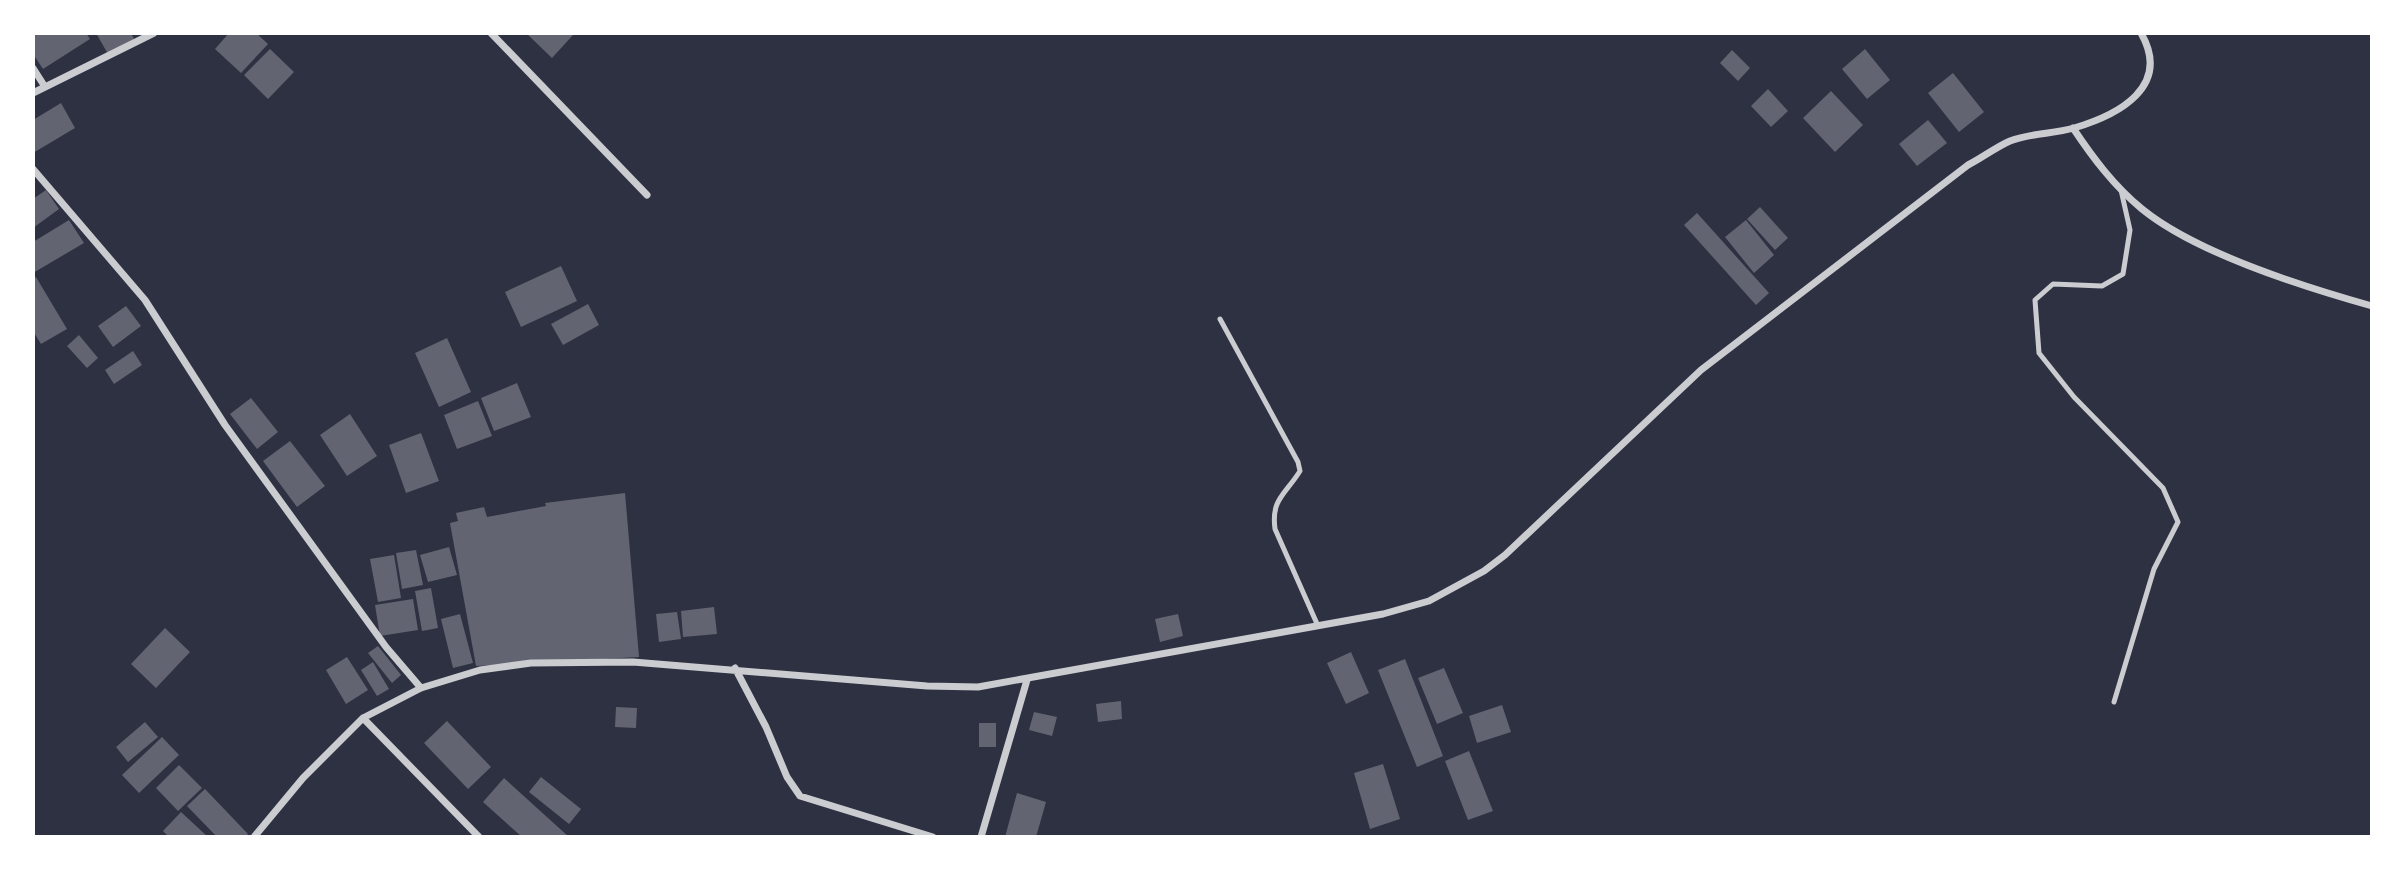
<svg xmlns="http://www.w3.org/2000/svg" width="2405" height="870" viewBox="0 0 2405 870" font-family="Spectral,serif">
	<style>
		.building { fill: #626471 }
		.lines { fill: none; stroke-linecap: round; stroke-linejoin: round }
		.service { stroke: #caccd0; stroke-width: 5 }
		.minor { stroke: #caccd0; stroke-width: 7 }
	</style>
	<rect width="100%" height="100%" fill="#2d3142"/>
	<path class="building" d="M33,33h53l4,6 -47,30 -10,-15z
		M96,33h35l3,6 -26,15z
		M229,33h27l12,11 -27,29 -26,-24z
		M526,33h45l2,2 -21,23z
		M270,49l24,23 -26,27 -24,-24z
		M1865,49l25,31 -23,19 -25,-30z
		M1732,50l18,18 -12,13 -18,-18z
		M1953,73l31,39 -25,20 -31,-39z
		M1768,89l20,22 -17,16 -20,-21z
		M1831,91l32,34 -28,27 -32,-34z
		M61,103l14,25 -42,25v-33z
		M1928,120l19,23 -30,23 -18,-22z
		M46,190l13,19 -26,19v-29z
		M1760,207l28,31 -13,12 -28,-31z
		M1697,213l72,80 -13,12 -72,-80z
		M69,220l15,23 -51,30v-31z
		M1746,220l28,35 -20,18 -29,-36z
		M561,266l16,35 -56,26 -16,-35z
		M36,277l31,52 -26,15 -8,-13v-52z
		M588,304l11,21 -36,20 -12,-21z
		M126,306l15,20 -28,21 -15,-21z
		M79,335l19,23 -11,10 -20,-22z
		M447,338l24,54 -32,15 -24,-54z
		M133,351l9,14 -28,19 -9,-14z
		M517,383l14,34 -37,14 -13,-33z
		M251,398l27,34 -21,17 -27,-35z
		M478,401l14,35 -35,13 -13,-34z
		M350,414l27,42 -30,20 -27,-41z
		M421,433l18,48 -33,12 -17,-48z
		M290,441l35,45 -28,21 -34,-46z
		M625,493l14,164 -163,9 -26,-143 8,-2 -2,-8 28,-6 3,10 59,-11 -1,-3z
		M449,547l8,28 -29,7 -8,-27z
		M416,550l7,35 -21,4 -6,-36z
		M394,555l7,43 -23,4 -8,-43z
		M431,588l7,40 -16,3 -7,-40z
		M413,599l5,31 -38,6 -5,-31z
		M714,607l3,27 -34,3 -2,-26z
		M677,612l4,27 -22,3 -3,-28z
		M460,614l13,49 -20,5 -12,-49z
		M1178,614l5,22 -23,6 -5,-23z
		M165,628l25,24 -34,36 -25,-24z
		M378,646l23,29 -9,8 -24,-30z
		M1351,652l18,41 -23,11 -19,-41z
		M347,657l21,33 -22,14 -20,-34z
		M1405,659l38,97 -26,11 -39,-97z
		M373,662l16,27 -12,7 -16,-26z
		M1444,668l19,45 -26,11 -19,-46z
		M1121,701l1,18 -24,3 -2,-18z
		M1502,705l9,27 -34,11 -8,-27z
		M616,707l21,1 -1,20 -21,-1z
		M1034,712l23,5 -5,19 -23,-6z
		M447,721l44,46 -23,22 -44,-46z
		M145,722l13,15 -30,25 -12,-15z
		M979,723h17v24h-17z
		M162,737l17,18 -40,38 -17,-18z
		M1469,751l24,60 -25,9 -23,-59z
		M1383,764l17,55 -30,10 -16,-56z
		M179,765l23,23 -24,23 -22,-23z
		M541,777l40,32 -12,15 -40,-32z
		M504,778l65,59h-47l-39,-35z
		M205,789l43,45 -3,3h-28l-30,-31z
		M1017,793l29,9 -10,35h-31z
		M181,812l27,25h-39l-6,-6z"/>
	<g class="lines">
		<path class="service" d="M1220,319l78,143 2,9c-15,24 -29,28 -25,58l43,97
			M2114,702l40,-133 24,-47 -15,-34 -89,-91 -35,-44 -4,-53 18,-16 49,2 21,-12 7,-44 -9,-40"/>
		<path class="minor" d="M491,33l156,162
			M33,68l12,19
			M33,93l121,-60
			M2073,128c20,30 41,58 69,81 54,44 162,78 230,97
			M33,169l112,131 80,125 161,222 35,41
			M735,668l31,59 21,50 13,19 133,41
			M363,718l116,119
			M254,837l49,-59 60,-60 58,-30 59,-18 51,-7 102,-1 294,24 51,1 405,-73 46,-13 55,-30 21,-16 196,-185 267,-205c14,-7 28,-18 42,-24 21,-8 43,-7 64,-13 44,-13 98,-41 67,-95
			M981,837l46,-157"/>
	</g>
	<rect width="2405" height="870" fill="none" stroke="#ffffff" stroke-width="70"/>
</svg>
